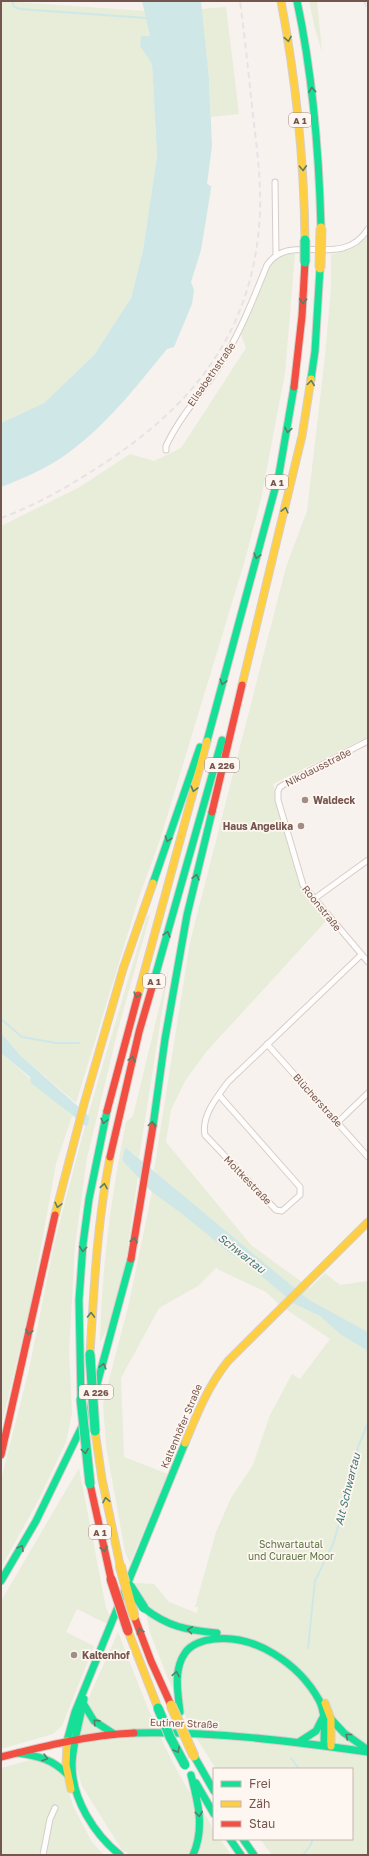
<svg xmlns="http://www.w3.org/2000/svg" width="369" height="1856" viewBox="0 0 369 1856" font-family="'Golos Text',sans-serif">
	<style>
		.green { fill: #e7edd9 }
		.water { fill: #cfe8e7 }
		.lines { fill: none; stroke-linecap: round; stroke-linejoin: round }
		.stream { stroke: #cfe8e7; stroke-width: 2 }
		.street-casing { stroke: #d6cdca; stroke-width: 7 }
		.fast-casing { stroke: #d7ceca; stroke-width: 9 }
		.slow-casing { stroke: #d7ceca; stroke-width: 9 }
		.jam-casing { stroke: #d7ceca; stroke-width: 9 }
		.street { stroke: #fefdfc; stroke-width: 5 }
		.fast { stroke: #16e098; stroke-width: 7 }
		.slow { stroke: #ffcf43; stroke-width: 7 }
		.jam { stroke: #f24e42; stroke-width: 7 }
		.rail { stroke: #e5e3e5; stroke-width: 2; stroke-dasharray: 6 4; stroke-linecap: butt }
		.fast-bridge-casing { stroke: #d8cfcb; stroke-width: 11; stroke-linecap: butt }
		.slow-bridge-casing { stroke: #d8cfcb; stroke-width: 11; stroke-linecap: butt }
		.jam-bridge-casing { stroke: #d8cfcb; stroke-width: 11; stroke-linecap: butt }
		.fast-bridge { stroke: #16e098; stroke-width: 9 }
		.slow-bridge { stroke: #ffcf43; stroke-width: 9 }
		.jam-bridge { stroke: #f24e42; stroke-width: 9 }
		.oneway { stroke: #587f64 }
		.poi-dot { fill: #a28d86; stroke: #fef6f0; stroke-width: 1.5 }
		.labels { text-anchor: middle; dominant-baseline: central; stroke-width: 3.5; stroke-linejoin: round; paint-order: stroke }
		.shield { fill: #fef6f0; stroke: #9e867f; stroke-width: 1 }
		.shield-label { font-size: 9px; font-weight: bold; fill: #75564e }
		.street-label { font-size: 10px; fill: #75564e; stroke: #fef6f0 }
		.poi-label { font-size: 10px; font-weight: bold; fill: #75564e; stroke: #fef6f0; text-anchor: start }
		.park-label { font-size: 10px; fill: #5e7946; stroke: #fef6f0 }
		.water-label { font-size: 11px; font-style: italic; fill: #427878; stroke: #fef6f0 }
	</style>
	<rect width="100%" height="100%" fill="#f7f2ed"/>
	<path class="green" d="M1,1l144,10 5,25 -10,10 12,18 5,92 -14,94 -12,48 -37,57 -50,48 -43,20z
		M309,1h8l5,51 -7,-23z
		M226,7l13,107 -28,3 -2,-39 -8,-69z
		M368,236v501l-95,47 25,97 29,39 -121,132 -21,29 -14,29 -5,32 85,103 59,43 15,-15 15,12 28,-4v574h-96l-12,-16h92v-70h-136l-24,-38 -25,-55 -18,-46 -5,-32 -9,-15 19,1 15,18 28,11 1,-6h-3l21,-75 15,-34 22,-33 17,-50 22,-41 8,5 30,-40 -49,-33 -15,-14 -49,-23v-2l-19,19 -39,22 -38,70 3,79 44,17 -38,89 -5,-11 -19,-106 -3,-43 26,-100 23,-111 6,4 -1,-23 -3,-3 36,-228 96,-375 21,-56 18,-155 6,-69v-33c15,-2 27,-6 37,-18z
		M285,254h10l-10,119 -24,126 -16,61 -85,280 -21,57 -63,206 -56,-48 -19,-22v-507l77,-38 52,-34 24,7 27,-13 65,-100 -5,-13 28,-68 6,-7z
		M150,915l-32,115 -31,128 -12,88 -6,106 3,61 -6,29 -27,57 -38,69v-88l29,-115 24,-121 31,-118 2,1 3,-10 -2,-2 59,-199z
		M169,967l-30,191 -14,-11 -3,12 16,17 -12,83 -13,60 -13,23c2,-77 11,-145 26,-220l7,-6z
		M1,1053l71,63 -16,48 -25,138 -30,125z
		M79,1468l27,140 6,13 -7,2 -28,-14 -11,23 28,14 -32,80 -9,8 -52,15v-148z
		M118,1632c22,56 42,113 74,164 9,14 22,27 22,43h6l11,16h-100l-9,-5 -40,-64 -7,-22 8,-53z
		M44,1759l18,13 12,36 18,34 12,13h-103v-87l29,-8z"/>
	<path class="water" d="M142,1h59l8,77 3,68 -5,38 4,2v3l-10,61 -10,32 3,8 -2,14 -18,43 -7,2c-32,39 -63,80 -106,109 -18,12 -39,21 -60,29v-64l43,-20 50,-48 37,-57 12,-48 14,-94 -5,-92 -12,-18 1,-10h9z
		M1,1033l19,22 70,62 -3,10 -56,-44 -1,-6 -29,-24z
		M125,1147l184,153 59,32v19l-28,-17 -20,-18 -25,-12 -52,-43 -13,-8 -49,-40 -29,-21 -30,-32z"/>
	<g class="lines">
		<path class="stream" d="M12,1l2,6 6,2 126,9
			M1,1019l21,18 34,6h23
			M308,1648l7,-67 18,-37 14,-48 11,-49 10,-24
			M291,1758l8,11
			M303,1855l7,-9 3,-7"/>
		<defs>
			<path id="street" d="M275,182l1,72
				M166,450v-4c14,-30 36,-53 54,-81 20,-32 33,-65 47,-100 24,-35 75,6 101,-36
				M368,741l-80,41 -8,5 -2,4v9l25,85 65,77
				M314,899l54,-39
				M267,1044l101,113
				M219,1095l81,92v8l-18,16 -6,-1 -71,-75c-4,-19 12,-38 23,-53l133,-127
				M338,1122l30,-29
				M43,1855l7,-36 5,-11"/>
			<path id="fast" d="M297,1c16,75 22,150 24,227
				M311,379l4,-28 5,-83
				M207,741l72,-267 15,-87
				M153,883l47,-136
				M155,977l67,-237
				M153,1126l12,-87 22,-124 25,-103
				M81,1399l-2,-99 4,-56 6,-45 18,-88
				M1,1581l35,-60 54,-111 41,-151
				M144,1608c24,19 43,22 73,25
				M83,1703l11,18 20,13
				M180,1712c-2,-19 -7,-42 5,-59 6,-9 19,-13 29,-14 41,-5 85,25 105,61 7,13 5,31 5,45
				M331,1719l13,14 24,17
				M134,1733c78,-2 157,8 234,19
				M75,1740l9,-41
				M75,1740c-1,8 -3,16 -3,25 0,34 22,69 48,90
				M67,1741l8,-29 110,-269
				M299,1742l17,-11 6,-12
				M18,1753c20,3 34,6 49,21
				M194,1756l20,35
				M191,1775c7,27 14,53 2,80
				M196,1783l18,31
				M230,1839l11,16
				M243,1839l11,16"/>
			<path id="slow" d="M281,1c15,79 23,158 24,239
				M242,685l60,-249 9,-57
				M138,995l69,-254
				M55,1215l29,-111 39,-135 30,-86
				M90,1354c4,-66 7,-131 20,-197
				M95,1431l7,48 18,86
				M185,1443c12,-29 23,-57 43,-82l140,-139
				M128,1631l30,77
				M325,1703l6,16v27
				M67,1741l-1,24 5,24"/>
			<path id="jam" d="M294,387l8,-71 3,-54
				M212,812l30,-127
				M107,1111l31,-116
				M110,1157l29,-125 16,-55
				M131,1259l22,-133
				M1,1455l54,-240
				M90,1484l21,95
				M134,1616l17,45 20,44
				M1,1757c44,-11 88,-22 133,-24"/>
		</defs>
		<use href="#street" class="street-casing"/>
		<use href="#fast" class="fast-casing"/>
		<use href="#slow" class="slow-casing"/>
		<use href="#jam" class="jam-casing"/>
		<use href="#street" class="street"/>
		<use href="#fast" class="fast"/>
		<use href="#slow" class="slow"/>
		<use href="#jam" class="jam"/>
		<path class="rail" d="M364,1l4,10
			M1,518c36,-13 70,-33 102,-54 94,-61 152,-137 157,-252 1,-33 -3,-64 -7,-96 -4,-39 -8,-77 -13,-115"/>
		<defs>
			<path id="fast-bridge" d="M305,240v22
				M90,1354l5,77
				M81,1399l9,85
				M130,1586l14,22
				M158,1708l12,29 15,28"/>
			<path id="slow-bridge" d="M320,268l1,-40
				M120,1565l14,51
				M171,1705l23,51"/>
			<path id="jam-bridge" d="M111,1579l17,52"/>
		</defs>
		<use href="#fast-bridge" class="fast-bridge-casing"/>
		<use href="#slow-bridge" class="slow-bridge-casing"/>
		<use href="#jam-bridge" class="jam-bridge-casing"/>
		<use href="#fast-bridge" class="fast-bridge"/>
		<use href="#slow-bridge" class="slow-bridge"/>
		<use href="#jam-bridge" class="jam-bridge"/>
	</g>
	<defs><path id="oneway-chevron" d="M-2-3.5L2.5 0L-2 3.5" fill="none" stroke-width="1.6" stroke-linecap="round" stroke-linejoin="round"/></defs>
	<g class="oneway">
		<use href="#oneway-chevron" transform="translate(288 39) rotate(80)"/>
		<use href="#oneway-chevron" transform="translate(312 90) rotate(-96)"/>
		<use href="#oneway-chevron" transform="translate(303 168) rotate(87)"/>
		<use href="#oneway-chevron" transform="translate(303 301) rotate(92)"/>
		<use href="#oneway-chevron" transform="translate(311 383) rotate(-82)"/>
		<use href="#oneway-chevron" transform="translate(288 430) rotate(100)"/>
		<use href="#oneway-chevron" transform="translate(285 510) rotate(-76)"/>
		<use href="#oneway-chevron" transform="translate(257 556) rotate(105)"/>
		<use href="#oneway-chevron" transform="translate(223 682) rotate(105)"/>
		<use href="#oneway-chevron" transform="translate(194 789) rotate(105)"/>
		<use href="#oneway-chevron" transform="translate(168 839) rotate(109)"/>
		<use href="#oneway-chevron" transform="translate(196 877) rotate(-77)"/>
		<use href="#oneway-chevron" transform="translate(167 934) rotate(-74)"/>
		<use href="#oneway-chevron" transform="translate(137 995) rotate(106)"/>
		<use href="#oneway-chevron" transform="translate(132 1059) rotate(-75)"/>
		<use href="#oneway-chevron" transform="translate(104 1121) rotate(103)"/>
		<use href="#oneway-chevron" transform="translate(152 1124) rotate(-82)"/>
		<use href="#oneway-chevron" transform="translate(104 1186) rotate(-80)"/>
		<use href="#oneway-chevron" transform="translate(58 1205) rotate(104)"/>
		<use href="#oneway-chevron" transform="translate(134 1240) rotate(-79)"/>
		<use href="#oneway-chevron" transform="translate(83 1249) rotate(95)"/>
		<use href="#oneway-chevron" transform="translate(91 1315) rotate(-89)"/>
		<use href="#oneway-chevron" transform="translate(29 1332) rotate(102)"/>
		<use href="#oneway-chevron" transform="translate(103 1366) rotate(-75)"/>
		<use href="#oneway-chevron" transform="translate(85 1451) rotate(83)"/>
		<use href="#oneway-chevron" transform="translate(106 1500) rotate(-101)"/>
		<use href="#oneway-chevron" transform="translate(21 1548) rotate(-60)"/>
		<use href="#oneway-chevron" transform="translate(104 1549) rotate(77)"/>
		<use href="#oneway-chevron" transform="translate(190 1630) rotate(-173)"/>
		<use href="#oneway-chevron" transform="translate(140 1631) rotate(-110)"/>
		<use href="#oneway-chevron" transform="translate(176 1674) rotate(-80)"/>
		<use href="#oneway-chevron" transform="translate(96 1722) rotate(-136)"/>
		<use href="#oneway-chevron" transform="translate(348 1736) rotate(-142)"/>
		<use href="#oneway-chevron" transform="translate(177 1750) rotate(61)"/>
		<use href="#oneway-chevron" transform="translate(45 1758) rotate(17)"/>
		<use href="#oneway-chevron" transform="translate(199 1814) rotate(84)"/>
	</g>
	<g class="poi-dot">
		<circle cx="305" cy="800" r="4"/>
		<circle cx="301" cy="826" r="4"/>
		<circle cx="74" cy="1655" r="4"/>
	</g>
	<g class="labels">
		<g class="shield">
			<rect x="289" y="113" width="22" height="14" rx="3"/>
			<rect x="266" y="475" width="22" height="14" rx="3"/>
			<rect x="205" y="758" width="34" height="14" rx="3"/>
			<rect x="143" y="974" width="22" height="14" rx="3"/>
			<rect x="79" y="1385" width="34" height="14" rx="3"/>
			<rect x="89" y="1525" width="22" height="14" rx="3"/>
		</g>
		<g class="shield-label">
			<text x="300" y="120">A 1</text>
			<text x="277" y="482">A 1</text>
			<text x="222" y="765">A 226</text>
			<text x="154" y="981">A 1</text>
			<text x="96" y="1392">A 226</text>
			<text x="100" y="1532">A 1</text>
		</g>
		<g class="street-label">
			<text transform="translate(211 374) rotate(-55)">Elisabethstraße</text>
			<text transform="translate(318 767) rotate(-27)">Nikolausstraße</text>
			<text transform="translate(322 908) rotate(51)">Roonstraße</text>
			<text transform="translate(318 1100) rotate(48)">Blücherstraße</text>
			<text transform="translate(248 1180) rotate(46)">Moltkestraße</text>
			<text transform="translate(181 1426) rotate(-67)">Kaltenhöfer Straße</text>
			<text transform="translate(184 1723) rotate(2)">Eutiner Straße</text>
		</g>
		<g class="poi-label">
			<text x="313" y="800">Waldeck</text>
			<text x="293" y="826" text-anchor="end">Haus Angelika</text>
			<text x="82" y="1655">Kaltenhof</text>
		</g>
		<g class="park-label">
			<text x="291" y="1544">Schwartautal<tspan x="291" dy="12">und Curauer Moor</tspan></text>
		</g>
		<g class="water-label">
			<text transform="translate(242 1253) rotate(38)">Schwartau</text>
			<text transform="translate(347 1489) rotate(-76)">Alt Schwartau</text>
		</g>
	</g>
	<rect width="369" height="1856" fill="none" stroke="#75564e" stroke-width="4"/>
	<rect x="213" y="1768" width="140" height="72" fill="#fef6f0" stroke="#c7b6af"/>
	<rect x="221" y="1781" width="20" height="6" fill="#16e098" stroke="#c7b6af"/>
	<text x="249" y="1788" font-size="12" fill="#75564e">Frei</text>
	<rect x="221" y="1801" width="20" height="6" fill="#ffcf43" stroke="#c7b6af"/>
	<text x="249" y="1808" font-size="12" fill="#75564e">Zäh</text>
	<rect x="221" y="1821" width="20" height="6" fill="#f24e42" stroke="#c7b6af"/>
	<text x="249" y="1828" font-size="12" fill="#75564e">Stau</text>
</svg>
